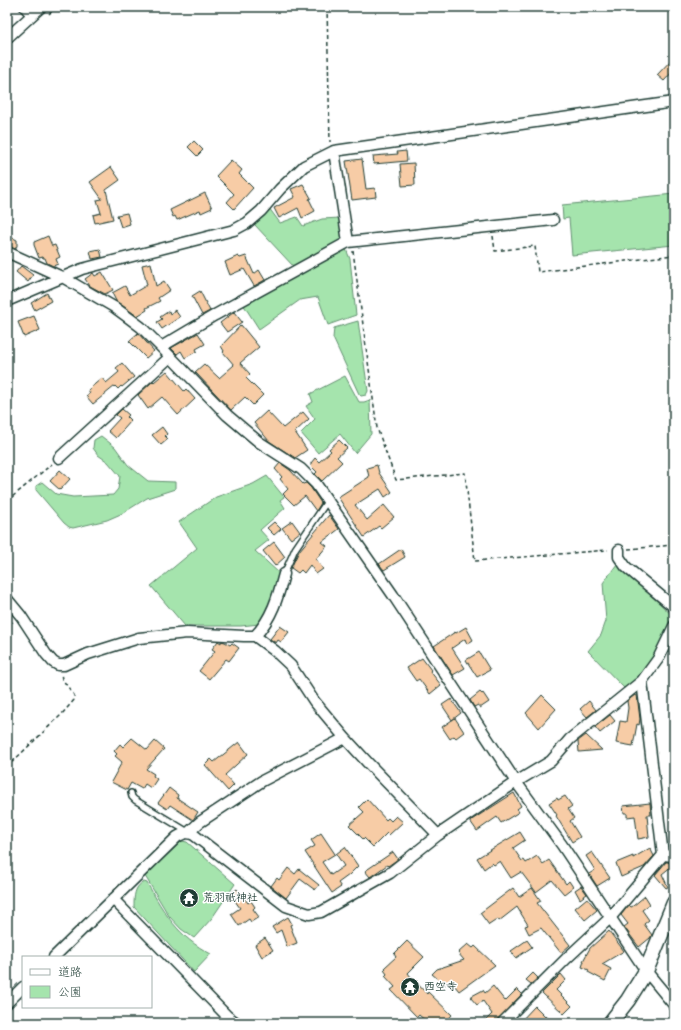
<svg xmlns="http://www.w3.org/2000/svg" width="681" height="1030" viewBox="0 0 681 1030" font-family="Kalam,'Klee One',sans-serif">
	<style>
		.green { fill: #a5e4ad; stroke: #629070 }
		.building { fill: #f7cca6; stroke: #1f3d34 }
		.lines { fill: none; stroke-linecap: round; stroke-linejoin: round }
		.lane-casing { stroke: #1f3d34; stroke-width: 8 }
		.street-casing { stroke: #1f3d34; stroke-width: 13 }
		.secondary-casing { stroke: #1f3d34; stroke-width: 17 }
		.path { stroke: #1f3d34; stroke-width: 1.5; stroke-dasharray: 4 3; stroke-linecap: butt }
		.lane { stroke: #fff; stroke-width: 5 }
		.street { stroke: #fff; stroke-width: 10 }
		.secondary { stroke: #fff; stroke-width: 14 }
		.labels { text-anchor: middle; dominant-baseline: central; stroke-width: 3; stroke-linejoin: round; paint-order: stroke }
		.poi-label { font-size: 11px; font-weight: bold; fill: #1f3d34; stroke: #fff; text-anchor: start }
	</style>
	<rect width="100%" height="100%" fill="#fff"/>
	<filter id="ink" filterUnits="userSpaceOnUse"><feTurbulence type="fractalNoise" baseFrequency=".025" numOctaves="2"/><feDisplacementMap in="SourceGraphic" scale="8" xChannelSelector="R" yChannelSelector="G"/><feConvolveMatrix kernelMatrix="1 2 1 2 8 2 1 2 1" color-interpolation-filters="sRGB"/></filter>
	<g filter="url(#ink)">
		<path class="green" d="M674,194v51l-102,10 -3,-37 -6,1 -1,-14z
			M269,208l11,15 17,-6 6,9 19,-7 18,-1 4,20 -50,29 -40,-43 9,-8z
			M346,249l4,10 6,56 -28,10 -10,-28 -18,3 -41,29 -16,-25 98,-53z
			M358,321l10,70 -2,4 -5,1 -2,-2 -26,-56 1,-10z
			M345,376l14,26h5l6,-2 1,34 -16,19 -15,-19 -22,19 -17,-20 14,-14 -9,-13 7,-4 -3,-8z
			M101,436l14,11 13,18 20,16 27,1v7l-28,9 -24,15 -16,7 -34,8 -4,-1 -5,-4 -28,-33v-4l6,-4 14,12 17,3 40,-2 5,-6 2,-13 -12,-14 -10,-7 -5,-7 1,-8z
			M267,476l17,21 -4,3 5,8 -25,22 9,10 -14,11 24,22 -7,31 -13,20 -18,2h-56l-34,-40 46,-38 -18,-26 37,-25 37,-13z
			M617,564l57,53v3l-27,48 -22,21 -37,-38 13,-16 5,-14 -3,-38z
			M182,841l5,1 48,42 -23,34 -18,20 -13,-9 -12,-13 -24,-40z
			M144,882l3,1c18,31 31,54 64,71l-17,18 -60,-65c0,-10 0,-21 10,-25z"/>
		<path class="building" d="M674,57v13l-10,11 -7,-6z
			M194,141l9,9 -6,6 -9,-9z
			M406,151l1,10 -33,3 -1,-8 25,-2 -1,-2z
			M362,159l4,30 9,-1 1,9 -24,3 -6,-39z
			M231,160l11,10 -3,4 14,14 -19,21 -7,-7 7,-8 -18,-18z
			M414,163l1,22 -13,1 -2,-22z
			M111,167l9,13 -14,10 7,29 -18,4 -2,-8 8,-2 -4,-13 5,-1 -12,-17z
			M303,184l8,14 -2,1 6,12 -13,7 -4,-10 -19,10 -5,-10 21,-11 -4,-8z
			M205,193l7,15 -11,5 -1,-3 -23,10 -2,-4 -2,1 -3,-7z
			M127,213l3,11 -9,3 -4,-12z
			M7,235l10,5v6l-2,3 -8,-3z
			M48,236l4,10 3,-1 5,12 -4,2 2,5 -5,2 -6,-3 -2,-5h-2v-1l-4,1 -5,-13v-3z
			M100,249l2,8 -10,2 -2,-8z
			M238,256l2,2 6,-2 8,18 5,-4 6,10 -11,6 -10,-17 -14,6 -5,-13z
			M151,263l5,23 8,-5 6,9 -12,8 2,3 -14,7 1,2 -10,6 -21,-15 -4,-8 13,-7 5,9 17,-10 -5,-20z
			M21,266l12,9 -5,7 -12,-10z
			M102,272l11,18 -8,4 -15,-8 -5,-7 8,-6 2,3z
			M200,291l10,20 -8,4 -10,-19z
			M47,293l4,8 -16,9 -4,-7z
			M175,310l5,7 -18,12 -5,-7 5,-3 -2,-2 9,-6 1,3z
			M234,312l8,10 -15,10 -7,-9z
			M34,316l6,14 -16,7 -6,-15z
			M241,325l18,22 -19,16 10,11 -4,4 17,17 -10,10 -8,-8 -14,13 -36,-38 9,-8 15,14 15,-13 -11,-13 1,-1 -3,-5z
			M138,333l16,18 -8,7 -17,-17z
			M198,333l7,11 -9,5 1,2 -12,7 -4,-7 -4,3 -6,-6z
			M122,363l12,14 -12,10 -1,-1 -3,3 -3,-3 -22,18 -7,-8 4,-3 -2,-3 14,-12 4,5 13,-11 -3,-4z
			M167,371l17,20 2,-2 9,10 -17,16 -16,-18 -14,12 -10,-14 15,-14 1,1z
			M122,409l7,6 -2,2 4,4 -15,17 -8,-7 12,-13 -4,-3z
			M267,411l16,17 20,-16 6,7 -14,13 12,18 -12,8 -26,-17 -15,-18z
			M162,427l5,7 -2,2 3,3 -7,6 -9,-10z
			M339,440l8,8 -10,9 5,5 -20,19 -7,-7 2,-2 -6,-6v-3l4,-5 4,4 12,-11 -2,-2z
			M280,463l10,7 13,14 3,-1 5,5 10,15 -5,8 -11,-15 -11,9 -11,-11 5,-5 -8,-10 2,-2 -7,-8z
			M377,465l2,8 13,19 -7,5 -5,-8 -25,16 12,15 17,-15 10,12 -13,11 -2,-2 -15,11 -26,-40 31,-20 -2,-9z
			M60,470l10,9 -10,11 -10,-9z
			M329,515l10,14 -17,13 5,4 -11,13 7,10 -7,5 -6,-9 -6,8 -3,-3 -3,3 -7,-5 8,-17z
			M292,521l8,11 -9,7 -9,-11z
			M274,522l7,7 -7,6 -7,-7z
			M274,542l11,15 -10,9 -12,-15z
			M401,549l4,8 -21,13 -5,-6z
			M280,626l9,6 -8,10 -3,-2 -2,3 -6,-4z
			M466,627l7,13 -6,4 -2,-5 -13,9 13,20 -12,7 -19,-29 21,-14 1,1z
			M218,641l3,2v-2l4,1 5,3 2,-2 7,5 -10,13 -3,-2 -17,20 -10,-8 16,-20 -3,-2z
			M479,652l11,18 -13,7 -11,-17z
			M422,658l9,12 -1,1 11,14 -11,9 -11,-15 -3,2 -9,-13z
			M480,692l2,2 1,-1 6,9 -9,6 -2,-3 -4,2 -4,-7z
			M542,695l14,14 -17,19 -13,-15z
			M635,695h2l3,24 -1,6 -2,-1 -4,22 -17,-3 4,-22 6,1 2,-14 -1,-7z
			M451,699l10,14 -9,7 -10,-15z
			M589,701l7,9 -9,7 -7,-8z
			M610,715l5,6 -15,12 -5,-6z
			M455,718l9,14 -8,6 -2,-2 -4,3 -8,-12z
			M586,735l16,15 -23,2 -1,-11z
			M132,738l15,12 8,-9 9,8 -18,20 8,5 -1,2 4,3 -6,9 -6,-4 -3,5 -11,-6 -4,7 -16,-8 11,-20 -7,-6 2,-2 -3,-3 6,-7 3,3z
			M239,742l9,12 -23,21 9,10 -6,6 -23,-26 6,-6 3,3z
			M169,788l9,7 -1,3 21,14 -5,8 -23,-15 -3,4 -9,-6z
			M514,793l7,13 -4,3 2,3 -18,11 -4,-6 -20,14 -7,-10z
			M565,796l7,10 -4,3 6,9 -4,3 10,16 -8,5 -16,-26 1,-1 -8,-12 8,-5 1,2z
			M367,799l19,21 2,-2 3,3 5,-5 7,6 -14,13 -2,-2 -14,14 -9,-9 -1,1 -14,-14 15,-13 -5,-5z
			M650,803l1,12h-4l2,22 -11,2 -3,-23 -8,1v-4h-3l-1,-7z
			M520,832l5,8 -12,8 9,13 2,-1 2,3 11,-7 6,8 6,-4 17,24 3,-3 4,6 -9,7 -12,-14 -16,12 -15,-20 -10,6 -11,-17 -6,4 -2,-2 -8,6 -7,-11z
			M321,833l14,21 -13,8 9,13 13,-9 -8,-12 9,-7 13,19 -9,9 -11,8 3,4 -9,6 -27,-41 10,-6 -4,-6z
			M650,848l4,8 -10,11 -23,10 -5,-14 17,-7v2z
			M393,852l5,7 -10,7 -1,-1 -17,12 -5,-6z
			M592,852l18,26 -13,8 -8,-12 6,-4 -9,-14z
			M666,862h2l4,4 -10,8 6,13 -2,1 -11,-13z
			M288,868l7,6 4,-5 20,16 -4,5 -15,-11 -14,19 -15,-12 6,-8 2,2z
			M581,886l6,8 -7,5 -5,-9z
			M513,888l6,9 13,-9 9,13 -4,2 33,42 -9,8 -20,-25 -12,6 -4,-8 3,-1 -11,-18 -18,14 -1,-2 -9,6 -9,-12z
			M237,889l11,14 3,-2 4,6 -2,2 6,8 -8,5 -2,-3 -10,7 -8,-12 9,-6 -10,-14z
			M645,896l5,8 -8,6 7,10 -5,4 8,11 -2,3 -11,9 -15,-20 4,-3 -7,-9 8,-10 2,2 2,-1z
			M587,898l10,12 -12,10 -10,-12z
			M288,917l4,7 -2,1 7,18 -10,4 -6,-17 -5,3 -4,-6z
			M609,931l15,20 -22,13 9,5 -6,12 -17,-9 1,-2 -7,-3 2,-6h-1l7,-13z
			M265,938l8,12 -11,7 -7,-12z
			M527,940l5,7 -16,11 -5,-7z
			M407,941l17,16 -16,16 3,4 -2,2 3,-1 15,16 1,-2 24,23 -7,8h-17l-9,-8 -2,2 -26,-27 4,-3 -10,-11 2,-2 -3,-4 2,-2 -1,-1 11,-10 -2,-3z
			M468,944l5,4 2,-2 20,19 -36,26 -9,-11 -5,5 -13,-11 5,-5 27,-9 -6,-7z
			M533,973l5,5 -7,6 -5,-4z
			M561,974l5,6 -10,10 16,16 -8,8 -22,-21z
			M493,986l12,15 12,-12 5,5 -26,28 -2,1h-11l9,-9 -9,-13 -6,4 -7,-8 13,-7 2,3z
			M535,1006l17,17h-33z"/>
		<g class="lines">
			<defs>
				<path id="lane" d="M284,574l11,-25 33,-49
					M131,793l1,4 3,3 53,32"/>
				<path id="street" d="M25,7l7,8
					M7,38l34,-31
					M348,242l205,-22
					M7,252l57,26 50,29 15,11 12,9 20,20 66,68 32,27 42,27 15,15 77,111 123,187 46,63 84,126 28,34
					M7,301l75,-32 152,-39 13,-7 14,-12 19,-22 24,-23 30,-15 340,-49
					M161,347l54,-32 133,-73 -14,-91
					M59,458l111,-101
					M619,550v7l7,10 48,40
					M7,599l14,17 25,38 7,8 5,3h6l24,-11 51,-16 48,-5 57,3h11c17,-18 23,-39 29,-62
					M255,636l20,15 16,15 23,35 31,37 23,25 70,72
					M642,681l16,-22 16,-33
					M188,833l12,-11 62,-41 83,-43
					M113,899l114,117 10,7
					M54,957l123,-120c7,-4 10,-5 17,-2l92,71 23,8 12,-2 69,-39 48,-38 78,-53 35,-21 19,-22 72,-58 21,174
					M7,1003l16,-16
					M502,1023l65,-65 43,-40 53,-63 11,1"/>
				<path id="secondary" d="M610,1023l18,-23 18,-29 28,-68"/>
			</defs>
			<use href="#lane" class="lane-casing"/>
			<use href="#street" class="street-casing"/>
			<use href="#secondary" class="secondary-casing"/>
			<path class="path" d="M327,7l3,135
				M49,14l7,-7
				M493,236l2,15 40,-5 3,26 136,-17
				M353,251l24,177 19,52 69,-7 10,88 133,-11
				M7,501l45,-37
				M628,549l46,-4
				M7,627l6,-5
				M7,767l54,-52 13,-15v-5l-12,-16 -1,-5"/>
			<use href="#lane" class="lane"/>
			<use href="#street" class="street"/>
			<use href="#secondary" class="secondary"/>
		</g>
	</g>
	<defs>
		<symbol id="temple-disc" viewBox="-11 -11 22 22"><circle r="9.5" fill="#1f3d34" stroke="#fff"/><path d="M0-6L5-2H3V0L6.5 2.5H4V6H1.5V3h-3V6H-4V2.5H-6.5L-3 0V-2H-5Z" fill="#fff"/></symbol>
	</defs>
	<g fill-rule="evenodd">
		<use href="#temple-disc" x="178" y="887" width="22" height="22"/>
		<use href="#temple-disc" x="399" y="976" width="22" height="22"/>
	</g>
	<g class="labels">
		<g class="poi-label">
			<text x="203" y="898">荒羽祇神社</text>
			<text x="424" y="987">西空寺</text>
		</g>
	</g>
	<rect width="681" height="1030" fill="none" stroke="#fff" stroke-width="24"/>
	<rect x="12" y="12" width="657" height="1006" fill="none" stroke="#1f3d34" stroke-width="1.5" filter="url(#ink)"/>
	<rect x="22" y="956" width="130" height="52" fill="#ffffff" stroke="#a5b1ae"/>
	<rect x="30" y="969" width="20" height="6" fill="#ffffff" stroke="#a5b1ae"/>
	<text x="58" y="976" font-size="12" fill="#1f3d34">道路</text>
	<rect x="30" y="986" width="20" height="12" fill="#a5e4ad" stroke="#a5b1ae"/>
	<text x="58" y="996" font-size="12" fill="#1f3d34">公園</text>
</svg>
